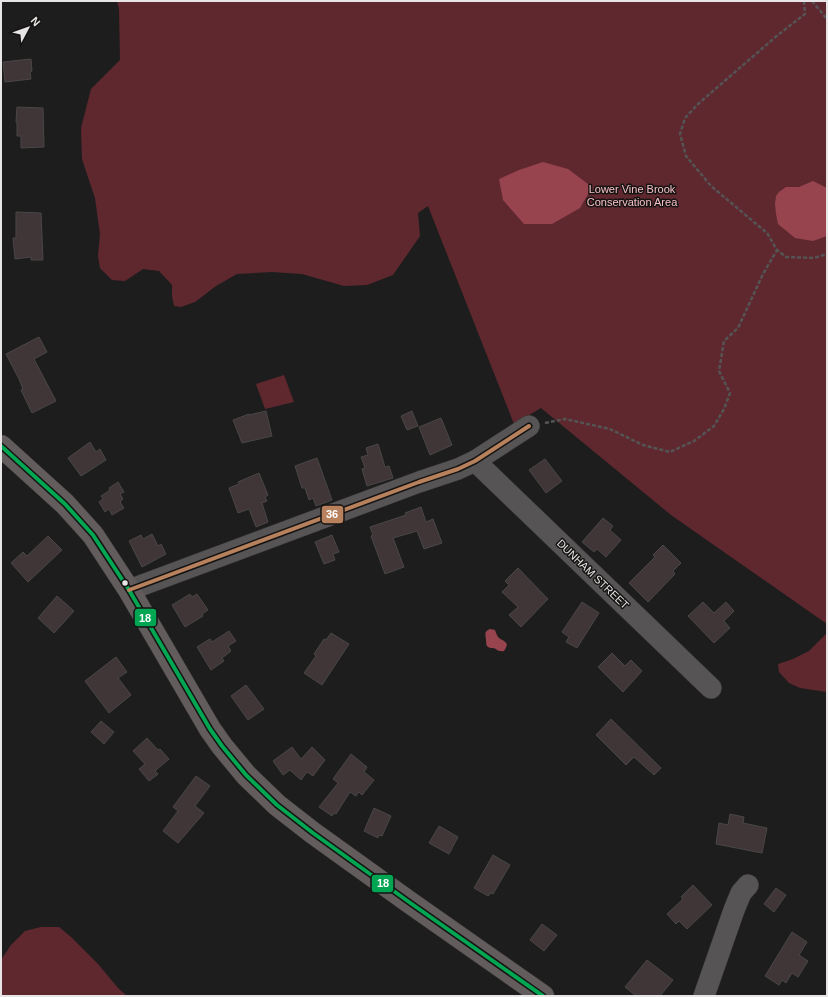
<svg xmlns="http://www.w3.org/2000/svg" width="828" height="997" viewBox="0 0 828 997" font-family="Arial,sans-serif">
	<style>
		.green { fill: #5f282f }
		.water { fill: #97444f }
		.building { fill: #403537; stroke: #494747 }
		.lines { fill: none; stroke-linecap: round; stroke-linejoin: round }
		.minor-casing { stroke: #383737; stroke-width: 22 }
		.major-casing { stroke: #383737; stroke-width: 23 }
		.path { stroke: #555454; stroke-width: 2.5; stroke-dasharray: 4 2; stroke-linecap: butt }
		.minor { stroke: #565454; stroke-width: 21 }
		.major { stroke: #635c5c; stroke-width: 22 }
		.bus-1-casing { stroke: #161313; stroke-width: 7 }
		.bus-2-casing { stroke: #161313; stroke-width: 7 }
		.bus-1 { stroke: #00a651; stroke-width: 4 }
		.bus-2 { stroke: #b6815c; stroke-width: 4 }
		.bus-dot { fill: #e7e5e5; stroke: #161313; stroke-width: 1.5 }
		.labels { text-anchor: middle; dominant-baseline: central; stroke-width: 3; stroke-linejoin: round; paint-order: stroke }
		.park-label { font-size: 11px; fill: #f5c0c4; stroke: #161313 }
		.street-label { font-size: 11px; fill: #e7e5e5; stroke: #161313 }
		.line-badge { stroke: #161313; stroke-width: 1.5 }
		.badge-label { font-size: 11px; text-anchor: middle; font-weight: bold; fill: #fff }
	</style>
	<rect width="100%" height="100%" fill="#1e1d1d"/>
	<path class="green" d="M117,1h710v623l-156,-109 -130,-107 -27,16 -86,-218 -10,7 2,23 -27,39 -26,10 -23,1 -42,-12 -30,-2 -35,2 -21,12 -21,16 -14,5 -7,-1 -2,-10v-11l-13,-14 -16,-2 -18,12 -13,-1 -12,-12 -2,-12 2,-22 -5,-36 -13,-39 -1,-31 10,-39 29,-29 -1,-51z
		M284,375l10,27 -29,7 -9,-25z
		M827,633v59l-27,-4 -11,-5 -10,-11 -1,-8 15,-5 16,-8z
		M41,927h18l12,10 27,27 20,24 9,8h-126v-36l10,-15 14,-14z"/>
	<path class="water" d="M543,162l25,7 24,18 -12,21 -28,16h-28l-21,-24 -4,-21 20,-9z
		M813,181l14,7v48l-14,5 -18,-3 -17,-14 -2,-10 -1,-10 1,-8 3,-4 7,-5h13z
		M490,629l5,1c0,1 3,7 3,7 5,5 13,4 6,14 -7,1 -6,-2 -11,-3 -2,0 -3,0 -5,-1 -3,-4 -1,-1 -2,-6 0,-6 -3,-9 4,-12z"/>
	<path class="building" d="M31,59l1,12 -2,1 1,7 -26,3 -2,-20z
		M17,107l26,1 1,39 -23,1v-12h-4v-14h-1z
		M16,212l25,1 2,47h-12v-3l-16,2 -2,-21h3z
		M39,337l8,15 -13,7 22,42 -24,12 -11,-23 2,-1 -4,-10 -13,-25z
		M266,411l6,25 -30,7 -9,-23 16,-6v1z
		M412,411l6,15 -11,4 -6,-14z
		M441,418l11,27 -22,10 -11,-28z
		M90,442l6,10 4,-3 6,11 -25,16 -13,-18z
		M378,444l7,23 4,-1 4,12 -26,8 -5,-17 3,-1 -4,-11 7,-2 -2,-7z
		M317,458l15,42 -16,6 -3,-8 -4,2 -4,-12h-3l-7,-22z
		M545,459l17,22 -16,12 -17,-23z
		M259,473l9,22 -3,2 2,4 -5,2 6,19 -12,5 -7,-18 -11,4 -9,-25 10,-4 -1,-2z
		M118,482l6,10 -4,2 3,5 -3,3 4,6 -12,7 -3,-6 -4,3 -6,-10 4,-3 -2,-3 9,-6 -1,-2z
		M421,507l5,15 7,-3 9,24 -18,6 -7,-18 -24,7 11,29 -19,7 -14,-38 2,-1 -3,-8 36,-12 -1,-2z
		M603,518l10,8 -3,4 11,10 -15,17 -9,-8 -3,3 -12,-10z
		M152,534l6,12 3,-2 5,10 -24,13 -13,-26 12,-6 2,4z
		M332,535l7,17 -6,2 2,6 -11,4 -9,-22z
		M48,536l14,14 -34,32 -17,-19 12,-11 4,4z
		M663,545l18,18 -8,8 2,3 -27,28 -19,-19 26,-26 -2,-2z
		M518,568l30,31 -27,28 -12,-12 9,-8 -16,-15 7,-7 -4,-4z
		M190,594l2,3 5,-3 11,16 -6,4 1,2 -18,11 -13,-22z
		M57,596l17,15 -20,22 -16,-15z
		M582,602l17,11 -22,35 -11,-6 3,-5 -7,-5z
		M703,602l11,11 12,-11 8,9 -10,10 6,7 -16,15 -26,-27z
		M229,631l7,10 -8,5 3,5 -9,7 2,3 -13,9 -14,-23 13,-8 2,3z
		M331,633l18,11 -27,41 -18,-12 12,-17 -2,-2 10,-15 2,1z
		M612,653l13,13 6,-6 11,11 -19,21 -25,-25z
		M116,657l11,15 -9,6 13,17 -22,18 -24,-32z
		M246,685l18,24 -16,11 -17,-24z
		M611,719l50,49 -7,7 -20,-18 -8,8 -30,-30z
		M101,721l13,11 -10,12 -13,-12z
		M147,738l11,12 2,-1 9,10 -14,12 3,3 -9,7 -10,-12 6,-5 -12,-13z
		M292,747l9,12 11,-12 13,13 -12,16 -6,-4 -6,8 -11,-10 -7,5 -10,-14z
		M351,754l16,13 -3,5 10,8 -12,15 -3,-3 -3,4 -6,-4 -14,22 -2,-1 -2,3 -13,-9 19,-24 -5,-4z
		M196,776l14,10 -15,20 9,7 -26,30 -15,-12 15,-20 -5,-4z
		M374,808l17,8 -9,20 -3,-1 -1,3 -14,-7z
		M730,814l14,3 -1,6 24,5 -5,25 -46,-9 3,-21 9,2z
		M439,826l19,11 -9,17 -20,-11z
		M493,855l17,10 -17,29 -2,-1 -3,3 -14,-8z
		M693,885l19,20 -25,24 -8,-8 -3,3 -9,-10 16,-15 -2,-2z
		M776,888l10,7 -12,17 -10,-8z
		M542,924l15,11 -13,16 -14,-11z
		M792,932l15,10 -8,13 9,6 -10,16 -6,-4 -6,10 -4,-3 -3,5 -14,-9z
		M647,960l26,20 -13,16h-24l-11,-9z"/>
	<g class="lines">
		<defs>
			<path id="minor" d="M475,461l236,227
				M129,590l290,-108 39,-13 17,-8 54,-35
				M704,996l30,-86 7,-17 7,-8"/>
			<path id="major" d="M1,446l64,58 28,31 36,55 81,139 12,17 24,29 31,30 36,28 96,69 134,94"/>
		</defs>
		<use href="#minor" class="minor-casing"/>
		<use href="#major" class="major-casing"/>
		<path class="path" d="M804,1l1,13 -26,20 -81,70 -13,14 -5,16 6,22 25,30 56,47 10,17 9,7 28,1 13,-4
			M812,1l15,18
			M545,423l20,-4 45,10 33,16 27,7 24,-11 20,-15 10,-17 6,-16 -11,-22 5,-30 14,-13 25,-54 14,-24"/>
		<use href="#minor" class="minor"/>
		<use href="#major" class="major"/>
		<defs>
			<path id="bus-1" d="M1,446l64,58 28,31 36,55 81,139 12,17 24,29 31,30 36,28 96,69 134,94"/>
			<path id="bus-2" d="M129,590l290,-108 39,-13 17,-8 54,-35"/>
		</defs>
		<use href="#bus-1" class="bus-1-casing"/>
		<use href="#bus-2" class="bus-2-casing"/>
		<use href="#bus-1" class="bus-1"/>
		<use href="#bus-2" class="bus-2"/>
	</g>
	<circle class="bus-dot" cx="125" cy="583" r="3.5"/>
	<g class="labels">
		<g class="park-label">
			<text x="632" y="189">Lower Vine Brook<tspan x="632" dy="13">Conservation Area</tspan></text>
		</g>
		<g class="street-label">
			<text transform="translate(593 574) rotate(44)">DUNHAM STREET</text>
		</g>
	</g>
	<g class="line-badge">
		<rect x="321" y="505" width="23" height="19" rx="4" fill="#b6815c"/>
		<rect x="134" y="608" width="23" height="19" rx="4" fill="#00a651"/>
		<rect x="371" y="874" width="23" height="19" rx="4" fill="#00a651"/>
	</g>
	<g class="badge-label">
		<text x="332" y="518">36</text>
		<text x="145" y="622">18</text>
		<text x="383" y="887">18</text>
	</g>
	<rect width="828" height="997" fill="none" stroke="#e7e5e5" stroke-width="4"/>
	<g transform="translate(28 28) rotate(49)" stroke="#161313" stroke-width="3" paint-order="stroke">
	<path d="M0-3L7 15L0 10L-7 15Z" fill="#e7e5e5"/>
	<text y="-6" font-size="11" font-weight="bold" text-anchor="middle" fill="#e7e5e5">N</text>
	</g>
</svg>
